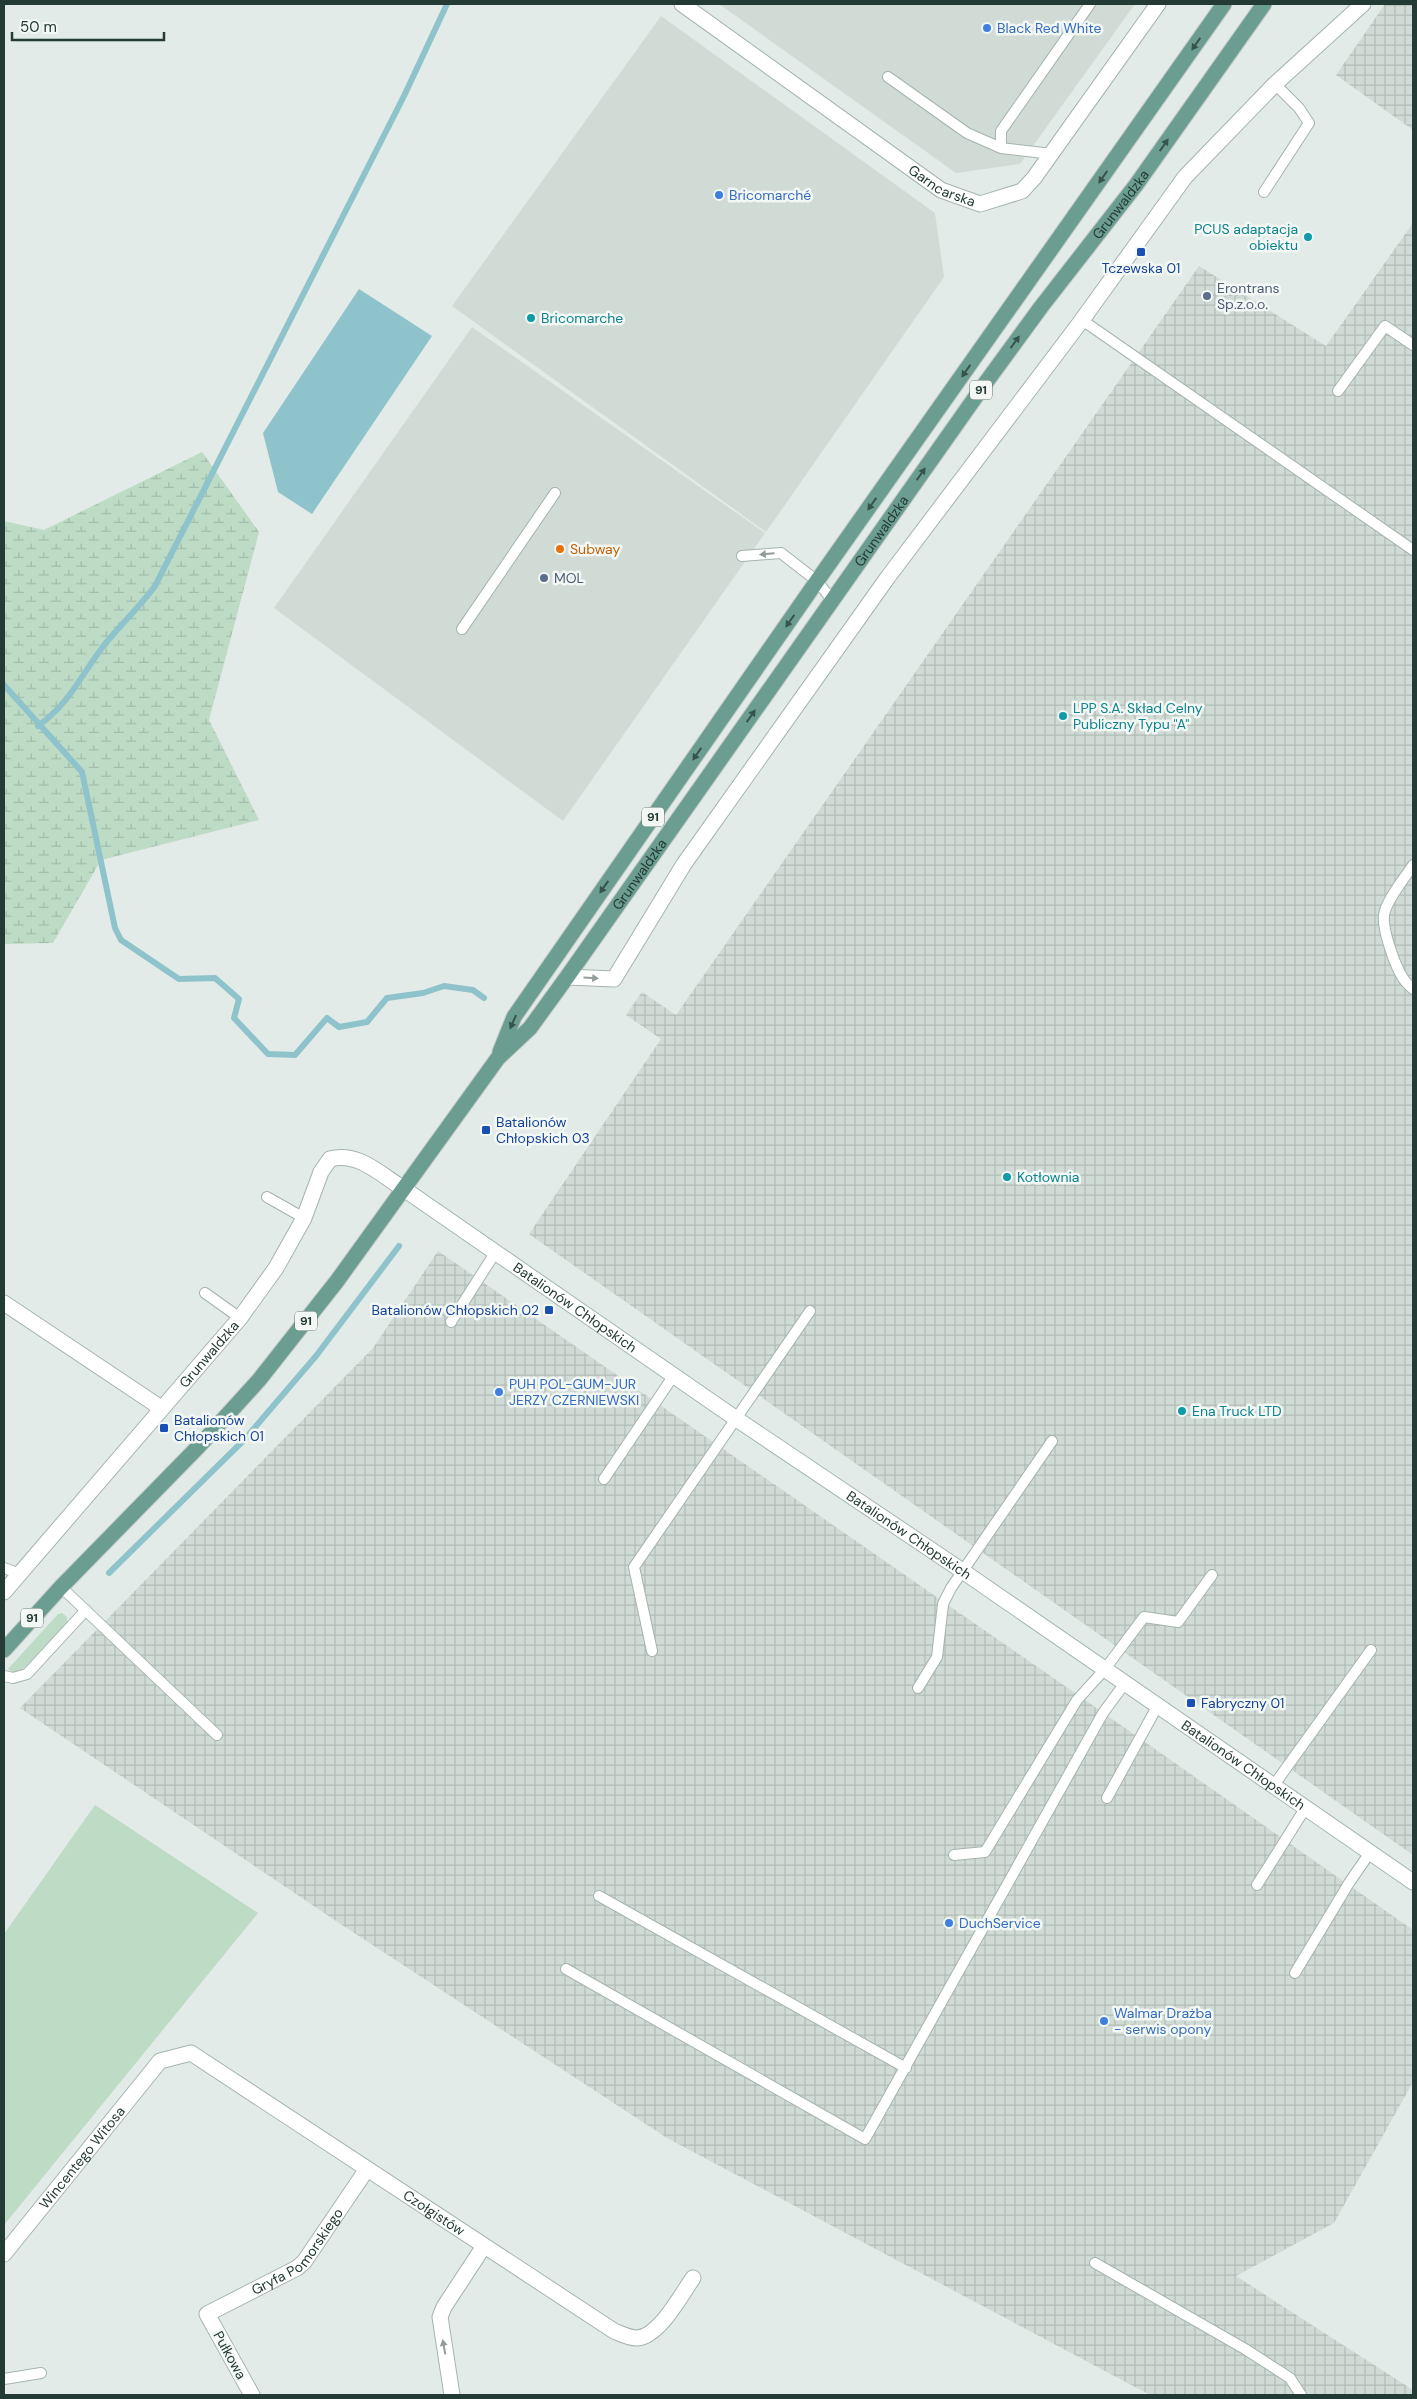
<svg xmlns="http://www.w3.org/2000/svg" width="1417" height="2399" viewBox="0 0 1417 2399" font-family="'DM Sans',sans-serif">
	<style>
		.built { fill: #d1dbd6 }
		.industrial { fill: url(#industrial-grid) }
		.grass { fill: #bddbc5 }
		.wetland { fill: url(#wetland-marsh) }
		.water { fill: #8fc3cc }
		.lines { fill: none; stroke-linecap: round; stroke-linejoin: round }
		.stream { stroke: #8fc3cc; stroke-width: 6 }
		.lane-casing { stroke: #a5b3ae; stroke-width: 12 }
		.street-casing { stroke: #a5b3ae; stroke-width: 17 }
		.secondary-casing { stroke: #a2b6af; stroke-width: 17 }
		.primary-casing { stroke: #c2c8c6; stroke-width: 17 }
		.lane { stroke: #fff; stroke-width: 10 }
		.street { stroke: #fff; stroke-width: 15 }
		.secondary { stroke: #fff; stroke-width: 15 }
		.primary { stroke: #6b9d90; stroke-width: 15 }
		.oneway { fill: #36544c }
		.oneway2 { fill: #929d9a }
		.shop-dot { fill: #3f7fe0; stroke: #f3f8f5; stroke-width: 2 }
		.culture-dot { fill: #0f9aa8; stroke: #f3f8f5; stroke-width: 2 }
		.transit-dot { fill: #1a4fb4; stroke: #f3f8f5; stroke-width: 2 }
		.service-dot { fill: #5c6f8a; stroke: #f3f8f5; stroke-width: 2 }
		.food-dot { fill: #e8710a; stroke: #f3f8f5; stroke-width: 2 }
		.labels { text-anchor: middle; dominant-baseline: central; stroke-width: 5; stroke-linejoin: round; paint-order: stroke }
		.shield { fill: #f3f8f5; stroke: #62746f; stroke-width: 1 }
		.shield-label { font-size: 12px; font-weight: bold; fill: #243b35 }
		.shop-label { font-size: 14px; fill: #366cbe; stroke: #f3f8f5; text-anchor: start }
		.street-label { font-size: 14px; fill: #243b35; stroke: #f3f8f5 }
		.culture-label { font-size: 14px; fill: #0d838f; stroke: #f3f8f5; text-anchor: start }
		.transit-label { font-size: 14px; fill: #164399; stroke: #f3f8f5; text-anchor: start }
		.service-label { font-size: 14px; fill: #4e5e75; stroke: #f3f8f5; text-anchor: start }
		.food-label { font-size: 14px; fill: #c56008; stroke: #f3f8f5; text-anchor: start }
	</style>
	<defs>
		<pattern id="industrial-grid" width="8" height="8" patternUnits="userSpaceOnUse" patternTransform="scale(1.25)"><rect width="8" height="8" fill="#d1dbd6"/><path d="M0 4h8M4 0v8" fill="none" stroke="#b3bdb8"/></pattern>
		<pattern id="wetland-marsh" width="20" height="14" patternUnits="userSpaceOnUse" patternTransform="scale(1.25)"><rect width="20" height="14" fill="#bddbc5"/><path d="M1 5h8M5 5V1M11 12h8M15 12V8" fill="none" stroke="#a2bdaa"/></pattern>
	</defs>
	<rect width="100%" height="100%" fill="#e2ebe7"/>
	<path class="built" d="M719,4h416l-115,160 -64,9z
		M661,16l274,197 9,64 -178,255 -314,-226z
		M472,327l293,206 -202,288 -289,-213z"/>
	<path class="industrial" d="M1385,4h28v126l-77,-55z
		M1413,223v1632l-884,-621 132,-195 -35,-24 13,-19 3,-4 34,23 523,-749 127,80z
		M438,1251l640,444 335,235v152l-79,141 -98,53 177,114v5h-263l-483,-257 -328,-215 -319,-215 353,-360z"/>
	<path class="grass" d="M62,1613l5,4v5l-38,42 -7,5 -9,4 -5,-4 50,-55z
		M95,1805l163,108 -254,312v-291z"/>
	<path class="wetland" d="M202,452l57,80 -50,188 50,100 -158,40 -48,83 -49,1v-423l40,9z"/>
	<path class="water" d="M359,289l73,47 -120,178 -34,-22 -15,-59z"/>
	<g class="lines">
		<path class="stream" d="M4,685l78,87 33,156 6,12 58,39 36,-1 24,21 -5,19 34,36 27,1 32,-37 12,9 28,-5 20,-24 36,-5 21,-7 29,4 11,8
			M38,726c31,-22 42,-49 64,-78 17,-22 37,-40 53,-62l249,-490 43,-92
			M109,1573l136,-134 71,-83 83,-110"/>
		<defs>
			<path id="lane" d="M888,77l79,56 34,15v-17l89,-127
				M1001,148l51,6
				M1264,192l45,-69 -10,-15 -24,-24
				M1082,320l331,230
				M1338,391l47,-65 28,19
				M742,556l39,-3 36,28 15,19
				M462,629l93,-136
				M1413,865c-8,13 -27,35 -29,50 -2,14 11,51 19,63 2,4 7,8 10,11
				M267,1197l37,21
				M205,1293l35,25
				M451,1322l44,-69
				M604,1479l70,-104
				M4,1568l16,6
				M61,1587l156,148
				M652,1651l-18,-84 176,-256
				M4,1676l9,2 14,-4 59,-64
				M918,1688l19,-31 6,-53 8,-16 101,-147
				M1274,1785l97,-135
				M1107,1798l51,-93
				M954,1855l31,-3 92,-152 28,-31 39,-52 34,5 34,-47
				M1257,1885l49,-78
				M599,1896l307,172
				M566,1969l299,170 238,-426 22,-30
				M1295,1973l54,-90 22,-32
				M1095,2263l150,86 45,29 11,17
				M4,2379l37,-6"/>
			<g id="street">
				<path id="s1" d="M682,4l259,186 39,14 42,-13 12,-13 124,-174"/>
				<path d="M567,977l47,2 70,-115 204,-287 194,-257 103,-143 90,-93 88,-80"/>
				<path d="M4,1303l157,105"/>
				<path id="s2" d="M4,1592l236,-274 36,-50 28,-50 17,-46 9,-13c28,-8 51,16 74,30"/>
				<path id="s3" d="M4,2254l156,-193 31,-8 423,278c7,3 15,7 23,7 22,-1 44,-43 56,-60"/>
				<path id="s4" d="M252,2395l-45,-81 90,-46 7,-6 63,-93"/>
				<path d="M452,2395l-12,-78 4,-10 40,-61"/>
			</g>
			<g id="secondary">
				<path id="s5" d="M404,1189l331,229 229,154 449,310"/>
			</g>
			<g id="primary">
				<path d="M500,1052l14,-35 303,-436 407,-577"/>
				<path id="s6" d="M4,1650l57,-63 138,-141 60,-66 78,-99 161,-223 32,-30 37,-51 417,-592 57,-78 95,-122 128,-181"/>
			</g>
		</defs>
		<use href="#lane" class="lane-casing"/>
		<use href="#street" class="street-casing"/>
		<use href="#secondary" class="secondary-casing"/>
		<use href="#primary" class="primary-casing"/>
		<use href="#lane" class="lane"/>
		<use href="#street" class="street"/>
		<use href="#secondary" class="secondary"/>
		<use href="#primary" class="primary"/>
	</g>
	<defs><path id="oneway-solid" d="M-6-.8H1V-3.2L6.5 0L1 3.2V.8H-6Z" transform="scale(1.25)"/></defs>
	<g class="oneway">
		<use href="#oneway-solid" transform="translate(1196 44) rotate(125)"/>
		<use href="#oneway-solid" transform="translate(1164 145) rotate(-55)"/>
		<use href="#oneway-solid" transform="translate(1103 177) rotate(125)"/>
		<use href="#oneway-solid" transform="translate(1015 342) rotate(-54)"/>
		<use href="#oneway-solid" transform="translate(966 371) rotate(125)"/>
		<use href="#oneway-solid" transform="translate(921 474) rotate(-55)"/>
		<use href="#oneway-solid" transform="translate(872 504) rotate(125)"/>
		<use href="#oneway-solid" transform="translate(790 621) rotate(125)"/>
		<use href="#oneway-solid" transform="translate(751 716) rotate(-55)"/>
		<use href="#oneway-solid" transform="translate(697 754) rotate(125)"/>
		<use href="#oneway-solid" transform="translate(604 887) rotate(125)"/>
		<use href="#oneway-solid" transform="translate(513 1022) rotate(114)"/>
	</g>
	<g class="oneway2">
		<use href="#oneway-solid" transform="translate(767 554) rotate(175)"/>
		<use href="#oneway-solid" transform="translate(591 978) rotate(4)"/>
		<use href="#oneway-solid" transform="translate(444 2347) rotate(-100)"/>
	</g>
	<g class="shop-dot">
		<circle cx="987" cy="28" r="5"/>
		<circle cx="719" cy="195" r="5"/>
		<circle cx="499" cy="1392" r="5"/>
		<circle cx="949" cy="1923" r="5"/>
		<circle cx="1104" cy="2021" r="5"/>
	</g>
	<g class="culture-dot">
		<circle cx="1308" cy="237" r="5"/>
		<circle cx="531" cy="318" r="5"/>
		<circle cx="1063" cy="716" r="5"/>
		<circle cx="1007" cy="1177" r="5"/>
		<circle cx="1182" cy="1411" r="5"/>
	</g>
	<g class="transit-dot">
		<rect x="1136" y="247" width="10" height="10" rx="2.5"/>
		<rect x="481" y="1125" width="10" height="10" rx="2.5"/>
		<rect x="544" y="1305" width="10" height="10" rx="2.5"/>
		<rect x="159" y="1423" width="10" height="10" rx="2.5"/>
		<rect x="1186" y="1698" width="10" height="10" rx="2.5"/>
	</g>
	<g class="service-dot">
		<circle cx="1207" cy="296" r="5"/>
		<circle cx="544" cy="578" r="5"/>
	</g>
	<circle class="food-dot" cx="560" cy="549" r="5"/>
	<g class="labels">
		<g class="shield">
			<rect x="970" y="380.5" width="22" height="19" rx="4"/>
			<rect x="642" y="807.5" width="22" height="19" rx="4"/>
			<rect x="295" y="1311.5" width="22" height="19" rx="4"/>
			<rect x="21" y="1608.5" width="22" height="19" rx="4"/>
		</g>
		<g class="shield-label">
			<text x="981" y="390">91</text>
			<text x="653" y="817">91</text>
			<text x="306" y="1321">91</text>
			<text x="32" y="1618">91</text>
		</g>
		<g class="shop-label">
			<text x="997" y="28">Black Red White</text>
			<text x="729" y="195">Bricomarché</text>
			<text x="509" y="1384">PUH POL-GUM-JUR<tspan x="509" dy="16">JERZY CZERNIEWSKI</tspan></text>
			<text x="959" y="1923">DuchService</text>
			<text x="1114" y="2013">Walmar Drażba<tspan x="1114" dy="16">- serwis opony</tspan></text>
		</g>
		<g class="street-label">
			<text stroke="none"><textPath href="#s1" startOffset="318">Garncarska</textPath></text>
			<text stroke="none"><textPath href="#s6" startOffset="1830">Grunwaldzka</textPath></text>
			<text stroke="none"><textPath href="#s6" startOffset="1425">Grunwaldzka</textPath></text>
			<text stroke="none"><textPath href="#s6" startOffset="1005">Grunwaldzka</textPath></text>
			<text stroke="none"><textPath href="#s5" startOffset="208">Batalionów Chłopskich</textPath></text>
			<text stroke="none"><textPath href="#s2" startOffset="314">Grunwaldzka</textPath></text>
			<text stroke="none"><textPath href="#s5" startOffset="612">Batalionów Chłopskich</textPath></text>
			<text stroke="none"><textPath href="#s5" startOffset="1018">Batalionów Chłopskich</textPath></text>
			<text stroke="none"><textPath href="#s3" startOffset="124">Wincentego Witosa</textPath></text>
			<text stroke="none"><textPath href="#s3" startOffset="571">Czołgistów</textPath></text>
			<text stroke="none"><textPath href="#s4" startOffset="205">Gryfa Pomorskiego</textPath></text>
			<text transform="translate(230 2355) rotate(61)">Pułkowa</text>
		</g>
		<g class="culture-label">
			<text x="1298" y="229" text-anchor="end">PCUS adaptacja<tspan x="1298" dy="16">obiektu</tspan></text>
			<text x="541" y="318">Bricomarche</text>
			<text x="1073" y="708">LPP S.A. Skład Celny<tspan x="1073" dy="16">Publiczny Typu "A"</tspan></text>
			<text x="1017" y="1177">Kotłownia</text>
			<text x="1192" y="1411">Ena Truck LTD</text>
		</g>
		<g class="transit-label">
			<text x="1141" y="268" text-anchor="middle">Tczewska 01</text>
			<text x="496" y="1122">Batalionów<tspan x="496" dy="16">Chłopskich 03</tspan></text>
			<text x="539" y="1310" text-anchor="end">Batalionów Chłopskich 02</text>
			<text x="174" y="1420">Batalionów<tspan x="174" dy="16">Chłopskich 01</tspan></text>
			<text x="1201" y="1703">Fabryczny 01</text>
		</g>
		<g class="service-label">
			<text x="1217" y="288">Erontrans<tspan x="1217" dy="16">Sp.z.o.o.</tspan></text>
			<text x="554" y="578">MOL</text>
		</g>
		<g class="food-label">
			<text x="570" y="549">Subway</text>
		</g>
	</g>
	<rect width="1417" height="2399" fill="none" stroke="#243b35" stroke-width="10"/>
	<path d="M12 32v8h152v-8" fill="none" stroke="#243b35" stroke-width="2.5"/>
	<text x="20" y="32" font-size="15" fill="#243b35" stroke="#f3f8f5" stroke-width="4" paint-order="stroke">50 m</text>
</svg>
